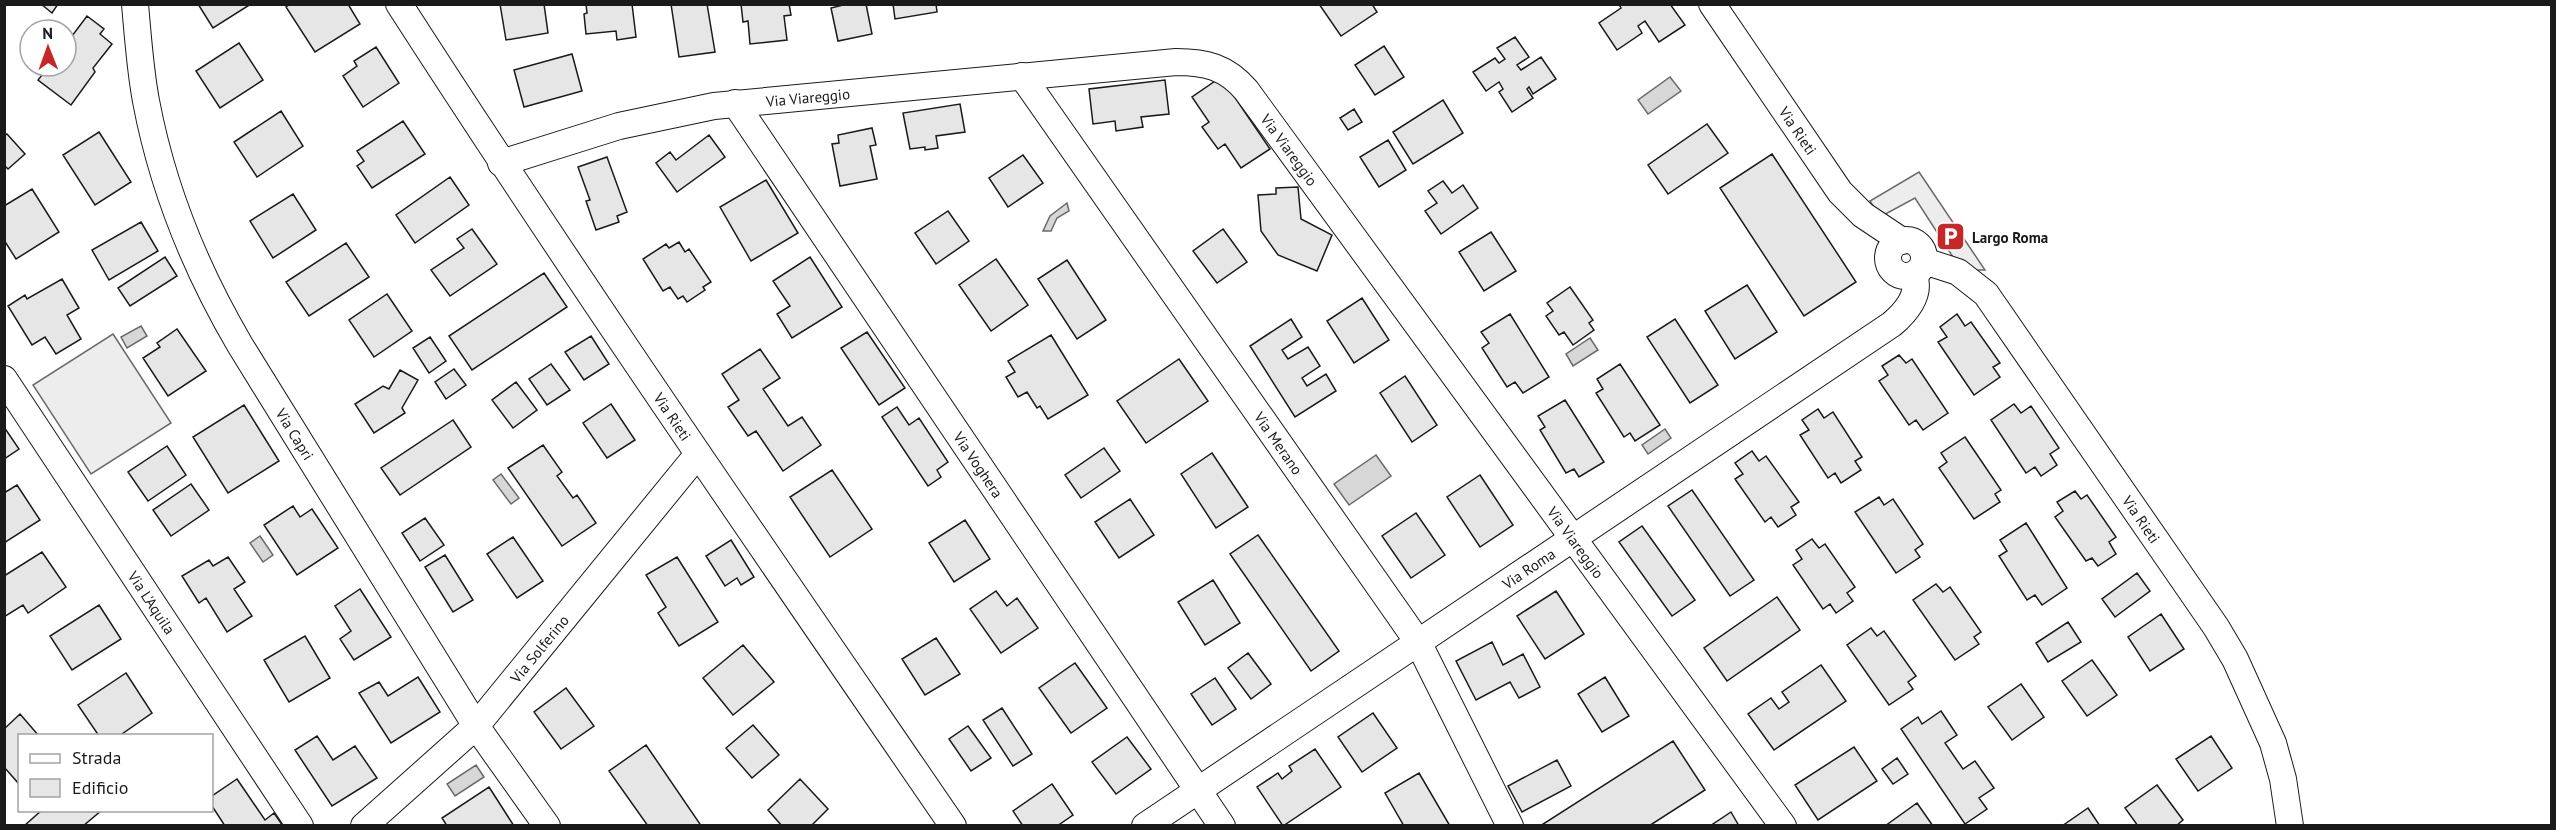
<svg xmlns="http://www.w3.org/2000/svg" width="2556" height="830" viewBox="0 0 2556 830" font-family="'PT Sans',sans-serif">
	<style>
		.built { fill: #ededed; stroke: #6a6a6a; stroke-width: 1.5 }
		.water { fill: #d7d7d7; stroke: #6a6a6a; stroke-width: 1.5 }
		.building { fill: #e6e6e6; stroke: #1a1a1a; stroke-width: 1.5 }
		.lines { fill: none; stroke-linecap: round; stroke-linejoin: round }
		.minor-casing { stroke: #1a1a1a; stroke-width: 28 }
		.minor { stroke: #fff; stroke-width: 26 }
		.labels { text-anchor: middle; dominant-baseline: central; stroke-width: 4.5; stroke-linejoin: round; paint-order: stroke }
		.street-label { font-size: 15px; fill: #1a1a1a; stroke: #fff }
		.poi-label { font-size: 15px; font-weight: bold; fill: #1a1a1a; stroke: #fff; text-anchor: start }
	</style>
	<rect width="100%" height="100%" fill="#fff"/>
	<path class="built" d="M1919,172l66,98h-14l-18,-13 -38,-59 -35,19 -10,-16z
		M113,334l58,89 -80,51 -58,-89z"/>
	<path class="water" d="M1670,77l11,14 -33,23 -10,-14z
		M1067,203l2,8 -12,7 -6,13h-8l7,-15z
		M141,326l6,10 -20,12 -6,-11z
		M1590,338l8,12 -25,16 -7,-12z
		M1665,429l6,9 -23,16 -6,-9z
		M1376,455l15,21 -42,29 -15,-21z
		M501,474l18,24 -8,6 -18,-24z
		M260,536l13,19 -10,7 -13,-19z
		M476,765l8,12 -29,19 -8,-12z"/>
	<path class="building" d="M41,4h17l-6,9z
		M198,4h53l-38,24z
		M290,4h58l12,20 -45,28 -29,-45z
		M500,4h44l4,29 -42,7z
		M586,4h46l4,33 -19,3 -1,-9 -30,3 -2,-20 3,-1z
		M671,4h36l8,48 -36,5z
		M741,4h48l2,11 -7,1 3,24 -37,4 -2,-23 -5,1z
		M847,4h19l6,30 -34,7 -7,-33z
		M893,4h43l1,8 -42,7z
		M1319,4h53l5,8 -36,24z
		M1619,4h51l15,21 -26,17 -14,-21 -7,5 4,7 -25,17 -18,-27 22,-15z
		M87,16l17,13 -4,5 12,10 -19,24 2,4 -24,33 -33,-25 11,-14h17v-22z
		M1515,37l14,20 -12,8 4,5 20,-13 15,22 -23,15 -4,-7 -2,2 6,9 -21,14 -13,-20 4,-3 -4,-7 -13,9 -13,-19 22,-14 4,5 6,-4 -8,-11z
		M239,43l24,37 -43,28 -24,-37z
		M1384,46l20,31 -29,18 -20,-30z
		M376,47l23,36 -36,24 -20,-31 14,-10 -3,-5z
		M572,54l10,37 -58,16 -10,-37z
		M1221,77l49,72 -29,19 -16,-24 -7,5 -16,-22 7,-5 -17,-25z
		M1165,80l4,34 -28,3 2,10 -27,4 -1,-10 -22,3 -4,-35z
		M1443,100l20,33 -50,31 -20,-32z
		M960,104l5,28 -29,4 2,12 -13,2v-3l-15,2 -7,-36z
		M1354,109l8,13 -14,8 -8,-12z
		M281,111l22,35 -46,31 -23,-35z
		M403,121l22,33 -53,34 -15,-22 7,-5 -7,-10z
		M1707,124l21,29 -60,41 -20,-29z
		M872,128l4,17 -6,1 7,33 -37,7 -8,-42 7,-1 -1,-8z
		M99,132l32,50 -36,23 -32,-50z
		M7,134l18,20 -17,15 -4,-4v-29z
		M709,135l16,22 -48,35 -21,-29 14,-11 6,8z
		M1388,140l18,30 -27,17 -19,-30z
		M1772,154l84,128 -52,34 -84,-128z
		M1023,155l20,28 -35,24 -19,-29z
		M607,157l20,55 -10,4 2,6 -23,8 -10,-29 4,-1 -12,-33z
		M450,177l19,28 -54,38 -19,-28z
		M766,180l32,53 -47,28 -31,-54z
		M1443,181l9,12 11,-8 15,23 -37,26 -16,-23 12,-8 -9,-12z
		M1298,187l3,32 31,16 -15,36 -39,-16 -17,-24 -3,-36 18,-1v-6z
		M32,189l27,43 -43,27 -12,-19v-34z
		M293,194l23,36 -43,28 -23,-37z
		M948,211l21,30 -33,23 -21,-31z
		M141,222l17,29 -49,29 -17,-30z
		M472,229l25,35 -47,32 -19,-26 33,-22 -7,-9z
		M1223,229l24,33 -30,21 -24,-32z
		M1491,232l25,39 -32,20 -25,-39z
		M679,242l6,10 4,-3 22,33 -8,5 2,3 -18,12 -4,-6 -5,3 -8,-12 -7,4 -20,-32 23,-15 3,4z
		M346,243l23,34 -60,39 -23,-34z
		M165,257l12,19 -47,30 -12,-18z
		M810,257l32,50 -50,31 -15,-24 13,-8 -17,-25z
		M996,259l32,46 -37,26 -32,-46z
		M1067,260l39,60 -29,19 -39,-60z
		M544,273l23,34 -95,63 -23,-34z
		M62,279l17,29 -12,7 14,24 -25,15 -11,-17 -13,8 -24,-39 17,-11 2,4z
		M1747,285l30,47 -42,27 -30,-48z
		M1570,287l23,33 -4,3 5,7 -21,15 -9,-13 -5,3 -13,-19 7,-5 -6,-8z
		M387,294l25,37 -38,26 -25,-37z
		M1362,298l27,42 -35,23 -27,-42z
		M1510,314l39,63 -26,16 -8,-11 -8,5 -25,-39 7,-5 -8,-11z
		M1957,314l8,12 6,-4 29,41 -7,4 7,10 -26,18 -36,-53 9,-5 -7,-10z
		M1291,319l11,18 -20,13 6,9 20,-12 12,19 -18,12 5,8 19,-12 10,17 -41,26 -45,-71z
		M1675,319l43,66 -28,18 -43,-66z
		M177,329l29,42 -38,25 -25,-38 17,-11 -3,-4z
		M867,332l38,56 -26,17 -38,-57z
		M1051,335l37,60 -40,24 -8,-13 -3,2 -10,-16 -9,5 -12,-20 9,-5 -7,-11z
		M591,336l18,28 -25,16 -19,-28z
		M430,337l16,24 -17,12 -16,-25z
		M760,349l20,29 -17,11 25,37 14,-9 19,28 -38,26 -27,-40 -8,5 -20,-29 11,-7 -17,-26z
		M1899,355l7,8 6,-4 36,54 -25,17 -7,-10 -7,5 -30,-44 9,-6 -6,-9z
		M1179,359l29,42 -62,42 -29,-42z
		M551,364l19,26 -23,15 -18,-26z
		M1620,364l40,61 -25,16 -5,-8 -6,4 -28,-44 7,-4 -6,-10z
		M454,369l12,16 -20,14 -11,-17z
		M400,370l18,10 -16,28 3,5 -31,20 -19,-29 28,-18 6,3z
		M1405,376l32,49 -25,17 -32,-49z
		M516,382l21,28 -24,18 -21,-28z
		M1565,400l39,62 -25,15 -5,-8 -8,4 -26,-43 5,-3 -7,-11z
		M611,404l24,36 -28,18 -24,-35z
		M2014,404l7,9 10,-7 28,42 -9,6 7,11 -16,11 -6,-9 -9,6 -35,-53z
		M244,405l35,56 -51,32 -35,-56z
		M897,407l12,18 10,-7 29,44 -11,8 4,7 -13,9 -46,-69z
		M1818,409l6,9 9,-6 29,45 -7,4 6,9 -20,13 -6,-10 -7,5 -28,-43 9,-5 -7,-10z
		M453,420l18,27 -71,48 -19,-27z
		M4,427l15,22 -15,10z
		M1965,437l36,53 -6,4 5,8 -26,17 -35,-51 8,-6 -6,-9z
		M543,445l19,27 -5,4 16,22 4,-3 19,28 -34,23 -54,-78z
		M167,446l19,29 -38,26 -20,-29z
		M1104,448l16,23 -39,27 -16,-23z
		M1752,451l7,10 7,-5 33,46 -8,5 5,8 -18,12 -7,-10 -6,5 -30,-43 8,-5 -8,-11z
		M1212,453l36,54 -32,21 -35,-54z
		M832,470l40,59 -42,28 -40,-60z
		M1480,475l33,50 -33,22 -33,-50z
		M191,484l18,26 -38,26 -18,-26z
		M17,485l23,35 -36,23v-50z
		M1692,490l62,90 -24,16 -62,-90z
		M2075,491l6,8 6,-4 29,42 -7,5 7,12 -18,12 -6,-8 -6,3 -31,-44 8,-6 -6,-9z
		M1879,497l5,8 9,-6 30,45 -8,6 5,7 -24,16 -41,-61z
		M1130,499l24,36 -35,23 -24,-36z
		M293,506l7,11 12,-8 26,39 -41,27 -33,-50z
		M1416,513l29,42 -34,23 -29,-42z
		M425,518l19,27 -24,16 -18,-28z
		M965,520l25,39 -36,23 -25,-39z
		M2026,523l41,65 -25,17 -7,-10 -8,5 -28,-44 8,-5 -7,-11z
		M1642,526l53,74 -23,16 -53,-74z
		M1258,535l81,116 -28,20 -81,-117z
		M513,537l30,44 -26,17 -30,-44z
		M1812,539l7,9 6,-4 30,43 -8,6 6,8 -17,12 -6,-9 -7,5 -30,-44 9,-6 -6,-9z
		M731,540l23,37 -13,8 -4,-7 -12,8 -19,-30z
		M42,552l24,35 -38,26 -5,-8 -19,12v-41z
		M445,555l28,45 -20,12 -28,-45z
		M228,557l17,25 -11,7 18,27 -25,16 -21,-34 -7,5 -17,-27 27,-16 4,6z
		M677,557l41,65 -39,24 -21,-33 8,-6 -20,-32z
		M2137,573l13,18 -35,26 -13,-18z
		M1213,580l27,43 -35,22 -27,-43z
		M1936,584l7,8 7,-5 31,45 -7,5 5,7 -24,16 -42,-60z
		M360,589l31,48 -37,23 -14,-21 11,-8 -16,-25z
		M996,591l11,15 10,-8 21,30 -37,25 -31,-44z
		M1556,591l28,43 -39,25 -28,-43z
		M1777,597l23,33 -73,51 -23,-33z
		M99,605l22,34 -49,31 -22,-34z
		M2161,614l23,35 -34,22 -22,-34z
		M2068,622l13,20 -33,20 -12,-19z
		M1871,628l6,8 7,-5 32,45 -8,6 5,7 -24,16 -42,-60z
		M305,636l25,42 -41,24 -25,-42z
		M936,638l24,36 -35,21 -23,-36z
		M1492,642l11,23 20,-11 17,33 -21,11 -9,-16 -34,18 -20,-39z
		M743,645l31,37 -41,33 -30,-37z
		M1248,653l23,31 -20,15 -23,-31z
		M2092,660l25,35 -30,21 -25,-35z
		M1075,663l32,45 -36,25 -32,-45z
		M1821,665l25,36 -72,49 -26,-36 23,-16 8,11 10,-7 -7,-10z
		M126,673l26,40 -33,23h-20l-21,-31z
		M418,677l22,35 -49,31 -32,-50 20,-11 9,14z
		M1605,677l24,39 -27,16 -24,-38z
		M1215,678l21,31 -24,16 -21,-31z
		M2021,684l23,33 -32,23 -24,-33z
		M566,688l28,38 -33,23 -27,-37z
		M1002,708l30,46 -19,12 -30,-46z
		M1941,711l16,24 -12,8 18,26 12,-8 19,27 -15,10 8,11 -22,15 -64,-95 17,-12 4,7z
		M1373,713l24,35 -35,24 -24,-35z
		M20,714l19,22h-19l-1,48 -15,-17v-38z
		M753,725l26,30 -27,23 -26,-30z
		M968,726l23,32 -20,13 -22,-32z
		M317,736l16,24 22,-14 22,32 -45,28 -37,-56z
		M2211,736l21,32 -34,23 -22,-32z
		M1127,737l24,32 -35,25 -24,-32z
		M1673,741l32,49 -56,36h-109z
		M646,745l54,79 -1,2h-51l-39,-55z
		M1854,747l23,34 -59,39 -23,-35z
		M1315,749l26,38 -58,39 -26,-39 21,-14 4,6 10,-8 -3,-5z
		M1897,758l11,16 -15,10 -11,-15z
		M1557,760l14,26 -49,26 -14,-26z
		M1419,773l31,53h-46l-19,-33z
		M237,779l28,41 9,-7 9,13h-58l-13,-20v-10z
		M800,779l28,30 -17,17h-29l-14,-16z
		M1052,784l21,31 -16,11h-34l-10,-15z
		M2157,785l26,35 -7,6h-38l-13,-18z
		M489,787l25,39h-67l-5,-8z
		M1917,803l16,23h-48z
		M2088,808l12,18h-38z
		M42,810h60l-19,16h-59z
		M1731,812l8,14h-29z"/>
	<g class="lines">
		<defs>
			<g id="minor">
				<path id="s1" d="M135,4c3,33 5,65 11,97 16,85 50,169 94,244l236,381 71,100"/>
				<path id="s2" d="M399,4c179,278 367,549 554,822"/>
				<path id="s3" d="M1712,4l128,188 23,23 39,26"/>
				<path id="s4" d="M1022,76l396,566 92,184"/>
				<path id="s5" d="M735,103l487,723"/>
				<path id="s6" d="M501,163l118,-37 95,-20 462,-44c30,0 50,5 70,28l537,736"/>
				<circle cx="1906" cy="258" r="18"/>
				<path id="s7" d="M1924,261l34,11 28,22 230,333 19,32 38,84 10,36 7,47"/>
				<path id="s8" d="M4,379l296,447"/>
				<path id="s9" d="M364,826l112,-100 222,-272"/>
				<path id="s10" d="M1145,826l747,-502c14,-12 29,-30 22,-49"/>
			</g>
		</defs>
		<use href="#minor" class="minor-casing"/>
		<use href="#minor" class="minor"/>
	</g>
	<defs>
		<symbol id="parking-square" viewBox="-11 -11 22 22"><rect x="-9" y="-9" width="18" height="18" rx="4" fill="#c62828" stroke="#fff"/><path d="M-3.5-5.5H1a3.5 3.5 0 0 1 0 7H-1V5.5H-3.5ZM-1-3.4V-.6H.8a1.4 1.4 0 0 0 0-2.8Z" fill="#fff"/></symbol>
	</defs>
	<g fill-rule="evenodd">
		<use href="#parking-square" x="1934" y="220" width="33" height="33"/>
	</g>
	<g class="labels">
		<g class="street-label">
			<text stroke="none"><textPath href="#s6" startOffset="315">Via Viareggio</textPath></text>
			<text stroke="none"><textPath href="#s3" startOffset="153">Via Rieti</textPath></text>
			<text stroke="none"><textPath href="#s6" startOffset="837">Via Viareggio</textPath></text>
			<text stroke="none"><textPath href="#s2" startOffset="495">Via Rieti</textPath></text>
			<text stroke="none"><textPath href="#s1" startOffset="465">Via Capri</textPath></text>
			<text stroke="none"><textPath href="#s4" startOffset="448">Via Merano</textPath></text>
			<text stroke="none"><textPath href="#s5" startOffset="436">Via Voghera</textPath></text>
			<text stroke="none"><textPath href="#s7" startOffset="345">Via Rieti</textPath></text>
			<text stroke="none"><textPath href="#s6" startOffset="1323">Via Viareggio</textPath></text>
			<text stroke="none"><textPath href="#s10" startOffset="462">Via Roma</textPath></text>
			<text stroke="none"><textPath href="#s8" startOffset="268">Via L'Aquila</textPath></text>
			<text stroke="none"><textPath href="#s9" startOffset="250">Via Solferino</textPath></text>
		</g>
		<g class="poi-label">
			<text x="1972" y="237">Largo Roma</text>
		</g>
	</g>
	<rect width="2556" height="830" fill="none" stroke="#1a1a1a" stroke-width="12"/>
	<rect x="18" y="734" width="195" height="78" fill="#ffffff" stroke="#a3a3a3" stroke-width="1.5"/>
	<rect x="30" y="754" width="30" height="9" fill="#ffffff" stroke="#a3a3a3" stroke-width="1.5"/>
	<text x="72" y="764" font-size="18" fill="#1a1a1a">Strada</text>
	<rect x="30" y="779" width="30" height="18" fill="#e6e6e6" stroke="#a3a3a3" stroke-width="1.5"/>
	<text x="72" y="794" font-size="18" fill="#1a1a1a">Edificio</text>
	<g transform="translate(48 48) rotate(359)"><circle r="28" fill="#ffffff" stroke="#a3a3a3" stroke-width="1.5"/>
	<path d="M0-4.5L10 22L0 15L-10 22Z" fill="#c62828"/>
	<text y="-9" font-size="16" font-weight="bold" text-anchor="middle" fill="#1a1a1a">N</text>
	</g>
</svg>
